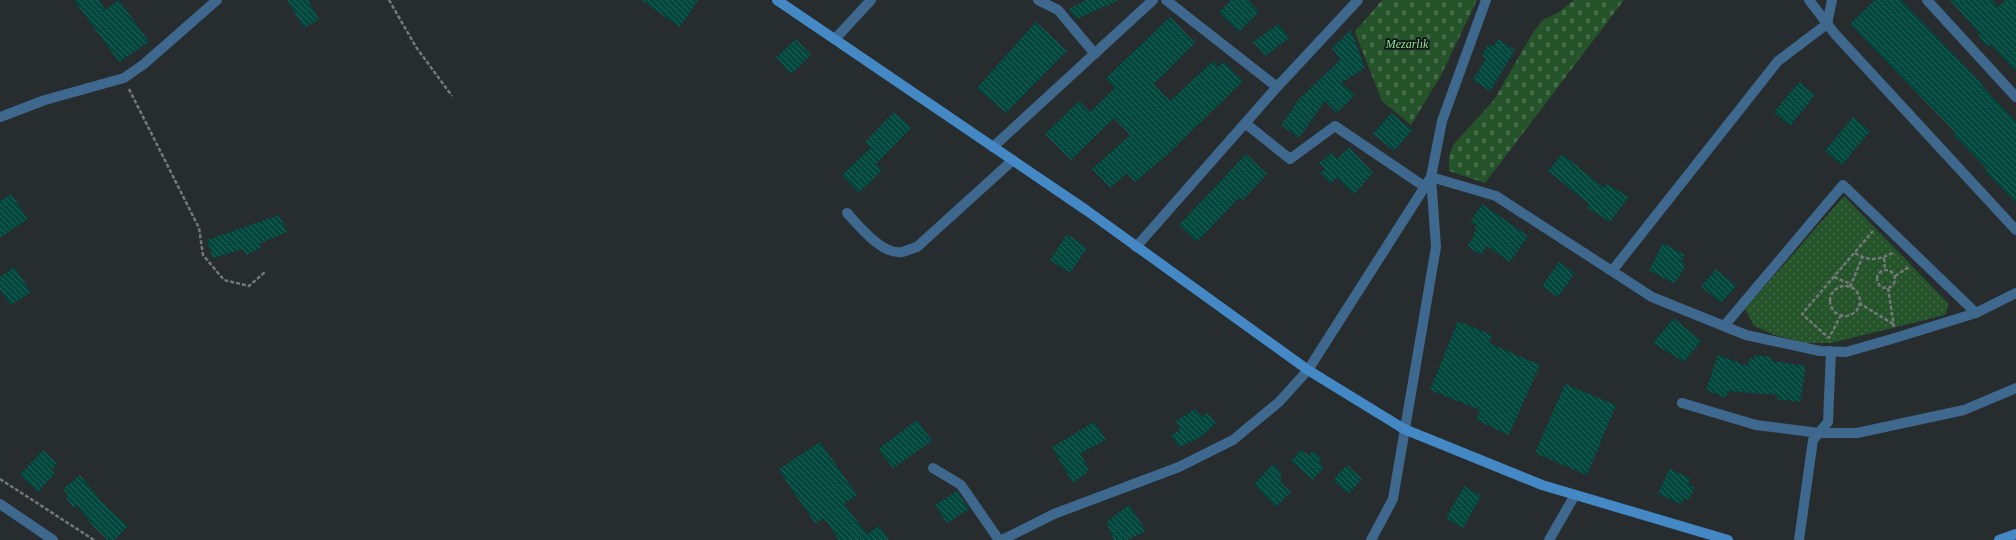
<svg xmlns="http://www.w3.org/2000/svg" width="2016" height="540" viewBox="0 0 2016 540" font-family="'Times New Roman',serif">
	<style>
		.cemetery { fill: url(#cemetery-stones) }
		.park { fill: url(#park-dots) }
		.building { fill: url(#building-back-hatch) }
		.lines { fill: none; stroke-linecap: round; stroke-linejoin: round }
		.path { stroke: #73787a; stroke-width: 2.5; stroke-dasharray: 4 2; stroke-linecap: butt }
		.minor { stroke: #3e688e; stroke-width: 10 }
		.tertiary { stroke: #3e688e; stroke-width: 10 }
		.secondary { stroke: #4489c5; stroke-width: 10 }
		.labels { text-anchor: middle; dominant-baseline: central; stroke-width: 3.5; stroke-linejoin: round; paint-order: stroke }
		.park-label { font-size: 12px; font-style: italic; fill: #8ee594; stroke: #121516 }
	</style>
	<defs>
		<pattern id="cemetery-stones" width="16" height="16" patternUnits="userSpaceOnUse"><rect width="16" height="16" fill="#25542a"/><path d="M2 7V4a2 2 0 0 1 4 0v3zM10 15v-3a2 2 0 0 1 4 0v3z" fill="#446c48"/></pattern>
		<pattern id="park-dots" width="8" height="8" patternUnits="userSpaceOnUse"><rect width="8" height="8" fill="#25542a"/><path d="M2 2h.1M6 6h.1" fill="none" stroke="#446c48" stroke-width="1.8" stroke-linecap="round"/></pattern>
		<pattern id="building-back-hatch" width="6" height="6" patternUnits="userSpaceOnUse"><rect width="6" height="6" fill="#00483e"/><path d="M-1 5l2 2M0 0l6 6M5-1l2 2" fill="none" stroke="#246259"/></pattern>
	</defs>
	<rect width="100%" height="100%" fill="#272d2f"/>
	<path class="cemetery" d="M1382,0h95l-36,75 -30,50 -29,-24 -27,-69z
		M1574,0h50l-139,183 -36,-12v-15l4,-11 41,-45 38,-66 11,-14 16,-8z"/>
	<path class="park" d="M1844,196l105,108 -4,11 -114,28h-26l-30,-8 -21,-9 -9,-17z"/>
	<path class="building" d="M74,0h25l6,10 14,-10 30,42 -30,20z
		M287,0h21l11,19 -15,9z
		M641,0h57l-18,27z
		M1086,0h33l-42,19 -8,-10z
		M1231,0h17l11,12 -20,20 -20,-20z
		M1875,0h26l82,85 -1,1 34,36v81l-31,-32 2,-2 -34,-35 2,-2 -105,-108z
		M1950,0h42l6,7 8,-7h10v71l-26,-27 -2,3 -10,-11 2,-2z
		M1170,17l25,26 -41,41 16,17 43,-40 5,6 6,-5 19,19 -76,74 -32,27 -8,-9 -17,15 -18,-19 38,-34 -16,-17 -43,42 -26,-26 34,-33 11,11 25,-24 -9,-10z
		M1036,22l31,29 -61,62 -29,-25z
		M1278,24l11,14 -24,18 -12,-14z
		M1351,30l14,38 -24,15 14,12 -18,18 -12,-12 -26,37 -18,-13 19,-27 40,-38 -8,-12z
		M796,39l15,16 -20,19 -15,-17z
		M1498,39l17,11 -25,41 -17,-11 13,-22 -4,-2 6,-11 6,1z
		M1799,82l16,13 -25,31 -16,-14z
		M894,112l17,16 -35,36 6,6 -23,23 -17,-18 29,-28 -6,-5z
		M1391,113l21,17 -18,21 -21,-17z
		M1853,117l17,14 -28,34 -17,-14z
		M1349,147l24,26 -19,21 -17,-16 -7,5 -10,-10 5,-3 -6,-7 13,-10 5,6z
		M1246,154l21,20 -24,26 -3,-3 -43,45 -18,-17z
		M1562,154l42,34 3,-4 22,13 -19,25 -23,-14 2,-4 -41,-33z
		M11,194l17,25 -28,19v-37z
		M1482,204l46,32 -18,26 -23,-16 -6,9 -14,-9 6,-8 3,-13 -6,-3z
		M279,215l8,17 -27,11 1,5 -15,7 -3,-6 -30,9 -6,-18z
		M1067,234l20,14 -17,25 -20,-13z
		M1663,243l22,12 -4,6 3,2v5l-8,14h-5l-22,-12z
		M1559,262l16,11 -17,24 -16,-11z
		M14,267l17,25 -20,13 -11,-16v-12z
		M1716,269l20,17 -15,17 -20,-17z
		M1674,318l27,23 -17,21 -31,-19z
		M1458,321l34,14 -3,8 51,22 -31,70 -33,-15 4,-10 -50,-20z
		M1718,355l30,11 1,-7h5v-4l17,2v4l35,5 -6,36 -23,-3 1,-4 -50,-4 -2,7 -20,-8z
		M1565,384l51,21 -29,70 -52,-22z
		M1195,409l7,8 6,-4 8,10 -14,13 -22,11 -9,-11 9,-7 -4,-8z
		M917,420l15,21 -39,27 -15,-19z
		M1094,422l12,18 -25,13 8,18 -16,12 -21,-36z
		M820,442l37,53 -13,9 23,30 12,-8 10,14h-50l-15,-22 -8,6 -24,-34 -13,-21z
		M43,450l14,13 -5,7 3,3 -17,19 -18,-17z
		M1301,450l8,5 5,-4 7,8 -2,3 5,5 -11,13 -22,-19z
		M1273,464l8,9v10l10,9 -15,15 -22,-23z
		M1347,465l15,14 -14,15 -15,-14z
		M1669,469l21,9 -2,7 7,2 -6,13 -5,-2 -3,6 -23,-10z
		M80,475l19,23 -1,1 30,27 -14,14h-6l-14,-13 -17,-22 -3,3 -8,-10 2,-3 -5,-6z
		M1464,486l17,10 -18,32 -17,-10z
		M957,491l12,18 -22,14 -12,-18z
		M1129,505l17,26 -19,9h-13l-8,-18z"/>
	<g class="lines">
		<path class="path" d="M389,0l27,47 36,49
			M129,89l70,139 4,27 21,25 25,6 16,-14
			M1855,253c14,9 25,7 39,-1
			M1884,258l1,11
			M1877 279a9 9 0 1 1 18 0a9 9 0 1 1-18 0Z
			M1895,276l14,-9 -1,-1
			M1834,277l17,7
			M1830 301a15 15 0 1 1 30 0a15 15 0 1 1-30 0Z
			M1850,287l12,-29
			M1888,288l6,39
			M1859,303l34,21
			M1841,315l-12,23 -27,-24 71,-83
			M0,479l94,61"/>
		<path class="minor" d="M1038,0l20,10 37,44
			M1166,0l111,87
			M1809,0l26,34 181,196
			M1927,0l89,97
			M835,39l36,-39
			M0,117l45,-17 79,-22 20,-14 73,-64
			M1245,123l45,36 45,-33 90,61
			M993,147l160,-147
			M1431,177l65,19 156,101 94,38 74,16 26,1 49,-14 81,-25 40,-20
			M847,213c12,13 35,42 55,39 5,-1 10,-4 15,-5l96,-87
			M1136,247l141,-160 81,-87
			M1612,271l166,-210 49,-37 5,-24
			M1724,326l119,-141 133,128
			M1682,403l74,22 63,8h38l107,-23 52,-22
			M933,468l28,17 38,55
			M0,504l53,36
			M1549,540l26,-45
			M1799,540l14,-100 15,-18 3,-71"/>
		<path class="tertiary" d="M1002,540l52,-26 125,-47 54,-27 46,-38 29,-32 123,-193
			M1371,540l22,-41 43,-252 -5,-70 11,-56 44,-121"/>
		<path class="secondary" d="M777,0l309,210 222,160 96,59 138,56 186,55
			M1999,540l17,-6"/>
	</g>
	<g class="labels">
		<g class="park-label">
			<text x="1407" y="44">Mezarlık</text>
		</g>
	</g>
</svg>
